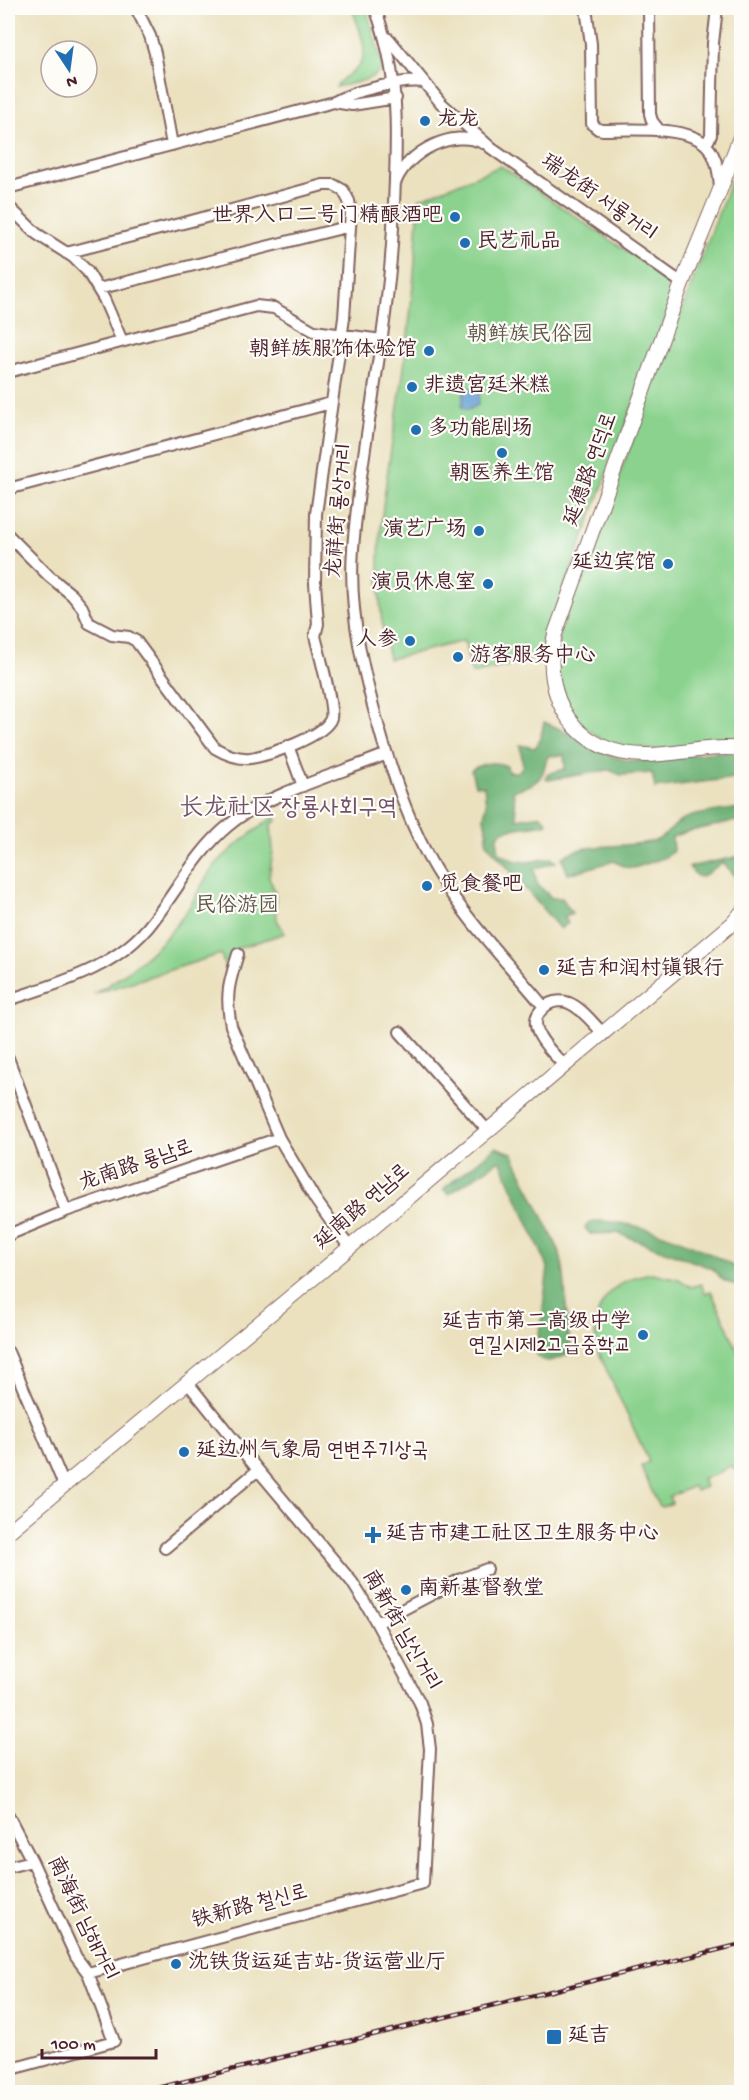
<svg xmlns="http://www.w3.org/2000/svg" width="749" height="2100" viewBox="0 0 749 2100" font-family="'Gochi Hand','LXGW WenKai TC','Poor Story',sans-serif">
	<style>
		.green { fill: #8ad28d; stroke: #6a785c; stroke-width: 1.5 }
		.forest { fill: #6fb478; stroke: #5c6a52; stroke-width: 1.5 }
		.water { fill: #64a0d5; stroke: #576080; stroke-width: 1.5 }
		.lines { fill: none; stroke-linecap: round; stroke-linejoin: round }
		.minor-casing { stroke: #82635f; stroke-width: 14 }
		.major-casing { stroke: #82635f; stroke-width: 16 }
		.minor { stroke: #fff; stroke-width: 10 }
		.major { stroke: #fff; stroke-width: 14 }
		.rail-casing { stroke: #4a1f2b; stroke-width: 4.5 }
		.rail { stroke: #fdfcf7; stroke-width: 2; stroke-dasharray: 7; stroke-linecap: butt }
		.poi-dot { fill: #1f6fb2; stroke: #fdfcf7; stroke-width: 2 }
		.labels { text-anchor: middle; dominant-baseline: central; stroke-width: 4.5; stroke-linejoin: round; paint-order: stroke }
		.poi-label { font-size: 21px; fill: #4a1f2b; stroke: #fdfcf7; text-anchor: start }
		.street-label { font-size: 21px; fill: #4a1f2b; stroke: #fdfcf7 }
		.park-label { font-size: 21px; fill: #5d5548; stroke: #fdfcf7 }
		.quarter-label { font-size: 24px; fill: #73526b; stroke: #fdfcf7 }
	</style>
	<rect width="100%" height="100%" fill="#fdfcf7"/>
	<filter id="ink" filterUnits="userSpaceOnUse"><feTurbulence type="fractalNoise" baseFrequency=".0167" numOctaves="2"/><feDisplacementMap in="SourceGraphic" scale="12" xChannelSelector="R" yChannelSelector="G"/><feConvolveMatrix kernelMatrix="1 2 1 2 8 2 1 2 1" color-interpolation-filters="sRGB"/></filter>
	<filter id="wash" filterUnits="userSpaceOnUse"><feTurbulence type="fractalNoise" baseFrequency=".008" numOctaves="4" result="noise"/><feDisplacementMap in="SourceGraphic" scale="24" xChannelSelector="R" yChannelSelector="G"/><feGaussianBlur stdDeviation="1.35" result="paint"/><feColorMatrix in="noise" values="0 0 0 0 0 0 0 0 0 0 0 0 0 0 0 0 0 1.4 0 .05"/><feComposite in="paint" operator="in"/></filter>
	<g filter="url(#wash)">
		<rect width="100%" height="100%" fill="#ebe1bf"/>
		<path class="green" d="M352,8h14l17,58c-6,15 -32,17 -47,21 5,-9 10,-10 18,-16 20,-16 4,-43 -2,-63z
			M741,154v592l-80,5 -51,-6 -42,-29 -13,-40 4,-42z
			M501,166l173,117 2,8 -120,319 -6,26 -2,20 -76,18 -8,-33 -75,18c-24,-94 0,-190 14,-284 8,-58 13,-117 16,-176z
			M275,816l2,5 -6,3 2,27 -4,26 6,15 2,28 8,13 -49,16 -10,22 -5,-17 -127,40c35,-21 69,-48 92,-82 11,-16 19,-36 32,-50 17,-18 38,-32 57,-46z
			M652,1273l27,6 12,8 10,-3 4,9 6,-2 30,67v107l-7,4 -3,-4 -16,10 -13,3 3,9 -9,4 -3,-5 -24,11 3,6 -10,4 -4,-2 -17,-39 8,-4 -52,-113c-8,-42 14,-70 55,-76z"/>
		<path class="forest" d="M544,722l23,10 41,23 18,5 14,1 74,-9 27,2v49l-6,-25 -80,10 -3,-15 -31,2 -12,-5 -61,10 -2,-1 1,-5 18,-5 -1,-14 -16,1c-3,6 -3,12 -6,18 -5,11 -18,13 -29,17l4,28 24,-4 6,7 -2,2 -40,6c-10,5 -8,12 -6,22 19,14 30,10 52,6l5,4 -22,7 3,15 15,14h10l10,15 -8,4 4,6 -8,6 -71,-83 -3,-6 1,-8 -3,-14 2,-13 -2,-19 -9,-1 -4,-15c11,-7 24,-9 36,-4l1,6h10l5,-6 -3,-21 15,3 5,-8z
			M741,808v12l-55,12 -14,5 1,14 -7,6 -32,11 -9,-1 -11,-6 -46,13 -6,-16c17,-17 71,-9 95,-18 9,-4 17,-15 25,-20 10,-7 46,-10 59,-12z
			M741,856v27l-18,-21 -21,15 -5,-1 -8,-9z
			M496,1147l16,6 47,97c10,34 4,69 13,103 -14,4 -29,16 -37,-1l6,-28 7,-57 -48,-107 -51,34 -6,-5z
			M594,1221c49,0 107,25 147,50v17l-18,-8 -12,-12 -94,-35 -27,1 -5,-6 2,-4z"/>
		<path class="water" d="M467,388l13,2 -2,15 -10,5 -6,-3 2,-15z"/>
	</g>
	<g filter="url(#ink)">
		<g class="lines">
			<defs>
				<path id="minor" d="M136,8l14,28 5,17 17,92
					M375,8c28,73 21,143 18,219 -5,109 -32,214 -40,322 -5,65 12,131 30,193 14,44 29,88 52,127 30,50 72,93 109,138
					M586,8l5,36 1,80 6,5 5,1c25,0 87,-5 105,17 9,11 11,26 12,40
					M649,8l1,106 2,7 7,9
					M389,39l52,64 50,45 191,135
					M334,102l18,3 44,-7
					M706,145l5,-10 2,-92 4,-35
					M396,181c12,-29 57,-53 87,-38
					M8,188l326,-86c19,-11 68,-23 90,-20
					M8,206l29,28 36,23 14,14 17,28 18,42
					M98,289l252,-63
					M8,372l248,-66 18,2 40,23 68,9
					M8,489l323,-86
					M8,535l41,41 23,19 10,12 7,16 23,12 17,2 7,4 79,107c10,6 23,11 35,10 17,-2 76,-22 81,-40 3,-12 -12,-66 -16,-82l3,-12 -3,-41 1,-69 28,-196 7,-106 -2,-11 -6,-11 -9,-5h-11l-128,35 -129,33
					M288,746l15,40
					M238,954c-9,29 -13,41 -7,72l48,112 36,61 34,48
					M8,1000c52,-17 111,-33 145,-79 25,-32 44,-70 76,-96 41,-33 110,-51 158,-71
					M400,1032l87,98
					M8,1058l58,153
					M565,1066c-14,-15 -46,-42 -18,-61 6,-4 15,-5 22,-2 13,5 24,21 35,31
					M8,1235l58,-24 213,-73
					M8,1352l56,133
					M165,1548l93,-78
					M377,1623l82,-43 28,-11
					M8,1815l24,46 44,96 12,16 26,68 -106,29
					M8,1867l24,-6
					M88,1973l335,-90 7,-134 -3,-25 -7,-21 -51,-94 -17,-27 -94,-112 -71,-88"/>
				<path id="major" d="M742,132l-22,58 -38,93 -127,351c-15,64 21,121 90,121 32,0 63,-10 97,-6
					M8,1532l321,-267 404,-342 9,-11"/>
			</defs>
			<use href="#minor" class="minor-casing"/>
			<use href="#major" class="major-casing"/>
			<use href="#minor" class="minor"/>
			<use href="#major" class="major"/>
			<defs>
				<path id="rail" d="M141,2092l601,-148"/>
			</defs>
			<use href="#rail" class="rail-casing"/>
			<use href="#rail" class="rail"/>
		</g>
	</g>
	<g class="poi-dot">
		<circle cx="425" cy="121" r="6"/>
		<circle cx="455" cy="217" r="6"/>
		<circle cx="465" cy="243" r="6"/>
		<circle cx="429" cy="351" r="6"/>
		<circle cx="412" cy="387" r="6"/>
		<circle cx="416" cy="430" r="6"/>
		<circle cx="502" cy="453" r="6"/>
		<circle cx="479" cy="531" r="6"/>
		<circle cx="668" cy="564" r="6"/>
		<circle cx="488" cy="584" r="6"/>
		<circle cx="410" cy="641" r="6"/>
		<circle cx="458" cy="657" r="6"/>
		<circle cx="427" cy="886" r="6"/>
		<circle cx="544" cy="970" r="6"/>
		<circle cx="643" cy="1335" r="6"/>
		<circle cx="184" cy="1452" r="6"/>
		<path d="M370 1526h6v6h6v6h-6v6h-6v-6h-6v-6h6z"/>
		<circle cx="406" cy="1590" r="6"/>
		<circle cx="176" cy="1964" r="6"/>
		<rect x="546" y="2029" width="16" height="16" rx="3"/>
	</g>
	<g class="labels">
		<g class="poi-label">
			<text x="437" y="121">龙龙</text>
			<text x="443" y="217" text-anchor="end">世界入口二号门精酿酒吧</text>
			<text x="477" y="243">民艺礼品</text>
			<text x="417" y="351" text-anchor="end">朝鲜族服饰体验馆</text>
			<text x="424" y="387">非遗宫廷米糕</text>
			<text x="428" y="430">多功能剧场</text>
			<text x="502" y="475" text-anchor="middle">朝医养生馆</text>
			<text x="467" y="531" text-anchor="end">演艺广场</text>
			<text x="656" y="564" text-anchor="end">延边宾馆</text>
			<text x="476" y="584" text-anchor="end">演员休息室</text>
			<text x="398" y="641" text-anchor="end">人参</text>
			<text x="470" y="657">游客服务中心</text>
			<text x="439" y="886">觅食餐吧</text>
			<text x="556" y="970">延吉和润村镇银行</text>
			<text x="631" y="1323" text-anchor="end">延吉市第二高级中学<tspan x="631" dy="24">연길시제2고급중학교</tspan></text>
			<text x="196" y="1452">延边州气象局 연변주기상국</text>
			<text x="386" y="1535">延吉市建工社区卫生服务中心</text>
			<text x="418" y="1590">南新基督教堂</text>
			<text x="188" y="1964">沈铁货运延吉站-货运营业厅</text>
			<text x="568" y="2037">延吉</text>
		</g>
		<g class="street-label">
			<text transform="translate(598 199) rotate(35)">瑞龙街 서룡거리</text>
			<text transform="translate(592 470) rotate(-70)">延德路 연덕로</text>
			<text transform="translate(341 511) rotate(-85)">龙祥街 룡상거리</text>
			<text transform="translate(136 1167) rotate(-19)">龙南路 룡남로</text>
			<text transform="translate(363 1208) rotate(-41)">延南路 연남로</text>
			<text transform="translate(400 1631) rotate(60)">南新街 남신거리</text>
			<text transform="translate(250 1908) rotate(-15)">铁新路 철신로</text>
			<text transform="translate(81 1919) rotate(64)">南海街 남해거리</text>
		</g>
		<g class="park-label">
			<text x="530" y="336">朝鲜族民俗园</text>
			<text x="237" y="907">民俗游园</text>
		</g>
		<g class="quarter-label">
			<text x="288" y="809">长龙社区 장룡사회구역</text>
		</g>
	</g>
	<rect width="749" height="2100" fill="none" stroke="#fdfcf7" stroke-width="30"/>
	<g transform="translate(69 69) rotate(167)"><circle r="28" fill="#fdfcf7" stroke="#b5a4a5" stroke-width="1.5"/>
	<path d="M0-4.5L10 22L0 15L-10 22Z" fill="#1f6fb2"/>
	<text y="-9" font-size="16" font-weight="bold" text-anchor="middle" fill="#4a1f2b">N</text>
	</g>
	<path d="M42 2049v9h114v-9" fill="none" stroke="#4a1f2b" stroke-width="3"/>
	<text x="51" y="2049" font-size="18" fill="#4a1f2b" stroke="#fdfcf7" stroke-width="4.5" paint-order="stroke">100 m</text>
</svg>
